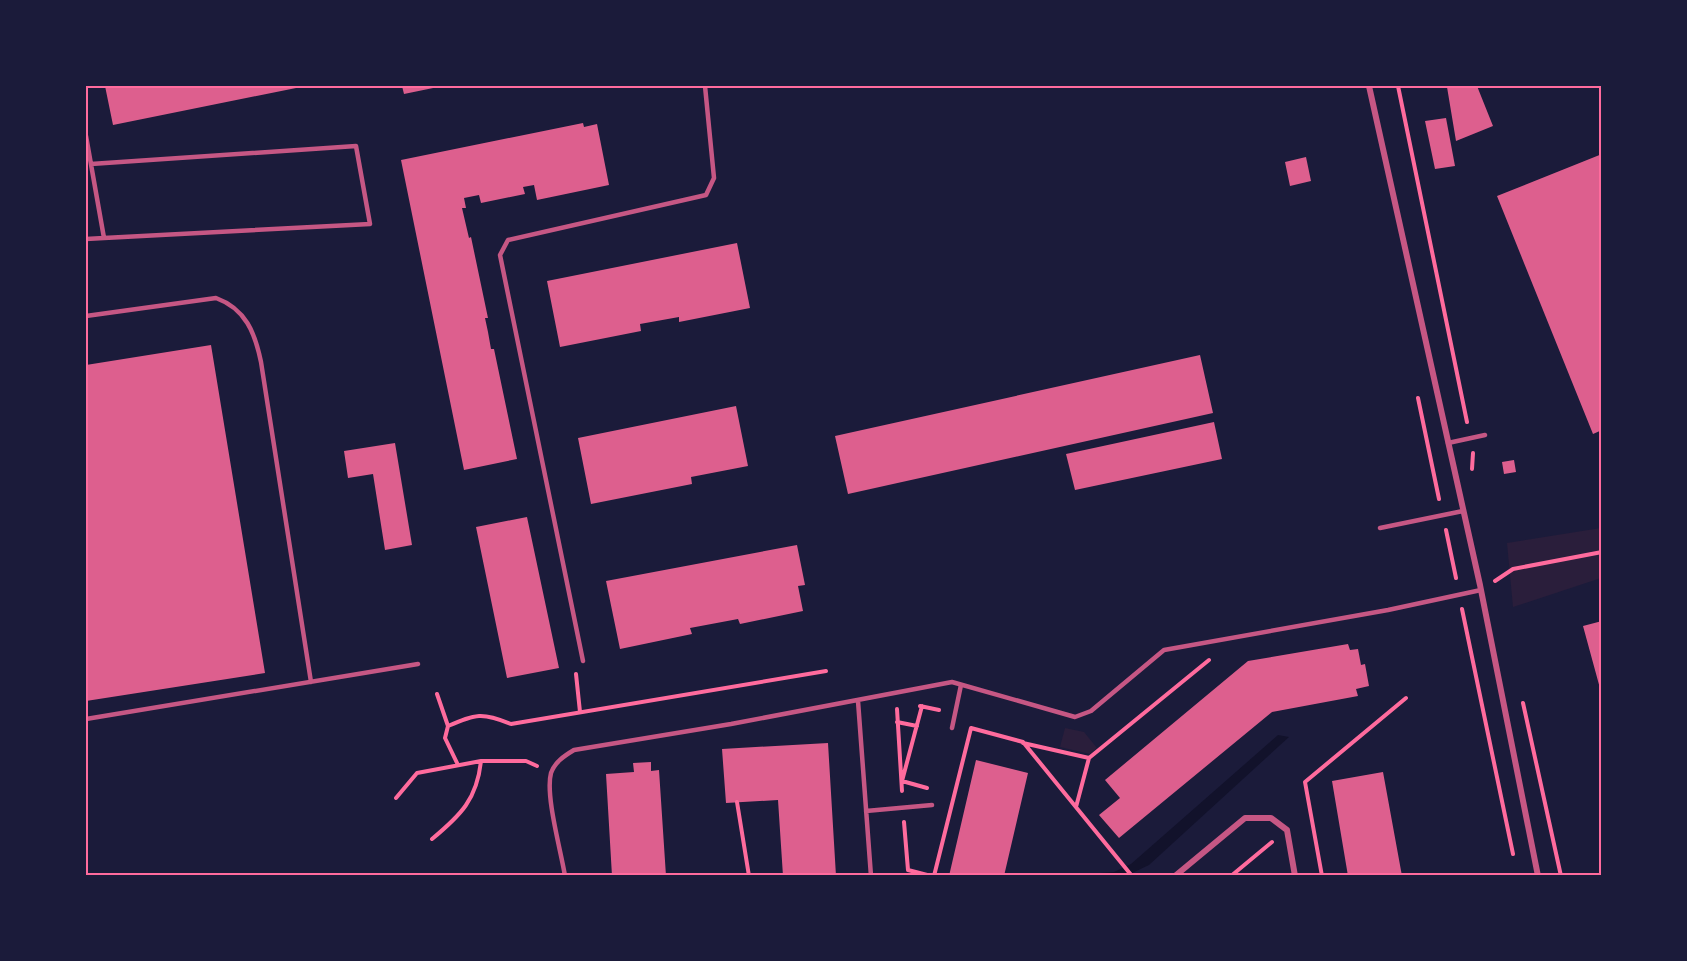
<svg xmlns="http://www.w3.org/2000/svg" width="1687" height="961" viewBox="0 0 1687 961" font-family="Cabin,sans-serif">
	<style>
		.green { fill: #2a1e3b }
		.water { fill: #12122b }
		.building { fill: #dd5f8e }
		.lines { fill: none; stroke-linecap: round; stroke-linejoin: round }
		.path { stroke: #ff6b9d; stroke-width: 4 }
		.service { stroke: #c65784; stroke-width: 4.5 }
		.minor { stroke: #c65784; stroke-width: 6 }
		.neatline { fill: none; stroke: #ff6b9d; stroke-width: 2 }
	</style>
	<rect width="100%" height="100%" fill="#1b1b3a"/>
	<path class="green" d="M1601,528v50l-88,29 -6,-64z
		M1065,728l19,4 13,16 -7,6 -30,-7z"/>
	<path class="water" d="M1278,735l11,2 -140,128 -21,10 -67,1 53,-4 17,-8z"/>
	<path class="building" d="M105,86h196v1l-188,38z
		M402,86h36v1l-34,7z
		M1451,86h26l16,40 -37,15 -9,-54z
		M1446,118l9,48 -20,3 -10,-48z
		M583,123l1,4 13,-3 12,61 -72,15 -3,-15 -11,2 2,7 -44,9 -2,-8 -15,3 2,10h-4l7,30 2,-1 17,81h-3l3,14 3,17h3l23,110 -53,11 -63,-310z
		M1602,154v276l-9,4 -96,-238z
		M1306,157l5,24 -21,5 -5,-24z
		M737,243l13,65 -71,14v-5l-39,7 1,7 -81,16 -13,-66z
		M211,345l54,328 -179,28v-336z
		M1200,355l13,58 -365,81 -13,-58z
		M736,406l12,60 -57,11 1,7 -101,20 -13,-66z
		M1214,422l8,37 -147,31 -9,-36z
		M395,443l17,102 -27,5 -12,-76 -25,4 -4,-27z
		M1514,460l2,12 -12,2 -2,-12z
		M527,517l32,151 -52,10 -31,-151z
		M797,545l8,40 -7,1 5,25 -63,13 -2,-5 -48,9 2,6 -72,15 -14,-68z
		M1602,621v71h-1l-18,-66z
		M1348,644l2,6 8,-1 3,16 4,-1 4,22 -13,3 2,7 -86,16 -153,126 -20,-23 21,-17 -15,-18 143,-119z
		M828,743l8,133h-53l-5,-76 -52,3 -4,-54z
		M976,760l52,13 -24,103h-55z
		M651,762v9l8,-1 7,106h-54l-6,-102 28,-2 -1,-9z
		M1383,772l19,104h-54l-16,-95z"/>
	<g class="lines">
		<path class="path" d="M1398,86l69,336
			M1418,398l21,101
			M1472,469l1,-16
			M1446,530l10,48
			M1495,581l18,-12 89,-17
			M1462,609l51,245
			M576,674l4,38
			M437,694l11,32 -3,12 13,27
			M1523,703l38,173
			M920,706l19,4
			M922,706l-20,75 25,7
			M897,709l5,82
			M897,722l20,4
			M448,726c28,-12 34,-14 63,-2l315,-53
			M1023,743l66,15
			M396,798l21,-25 64,-12h45l11,5
			M737,802l12,74
			M1076,807l13,-49 120,-98
			M904,822l4,48 23,6
			M432,839c29,-24 45,-40 49,-78
			M934,876l37,-148 52,14 109,134
			M1231,876l41,-34
			M1322,876l-17,-94 101,-84"/>
		<path class="service" d="M86,136l18,102 -18,1
			M91,164l265,-18 14,78 -266,14
			M86,316l130,-18c30,11 39,35 45,64l50,320
			M1448,443l37,-8
			M1380,528l83,-17
			M583,661l-83,-406 8,-15 198,-45 8,-17 -9,-92
			M858,701l13,175
			M86,719l332,-55
			M952,728l9,-43
			M866,811l66,-6
			M565,876c-4,-25 -20,-81 -14,-103 4,-11 13,-17 23,-23l157,-26 221,-42 123,35 16,-6 73,-61 224,-40 93,-20"/>
		<path class="minor" d="M1369,86l111,499 58,291
			M1175,876l70,-58h26l16,12 8,46"/>
	</g>
	<rect width="1687" height="961" fill="none" stroke="#1b1b3a" stroke-width="174"/>
	<rect x="87" y="87" width="1513" height="787" class="neatline"/>
</svg>
